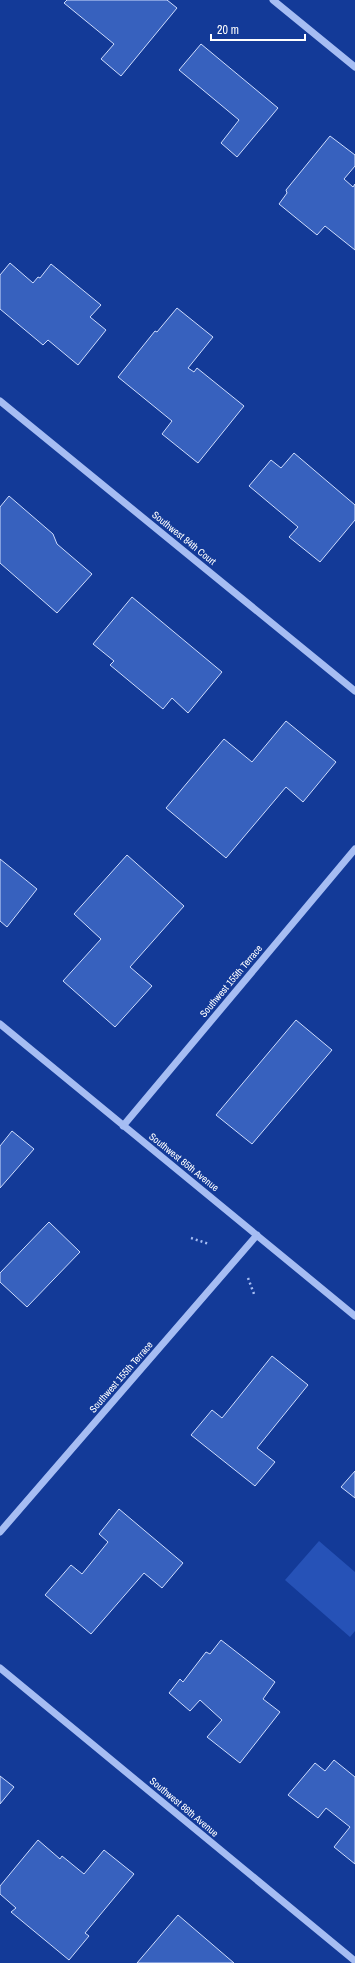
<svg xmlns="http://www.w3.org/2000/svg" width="355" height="1963" viewBox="0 0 355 1963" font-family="'Archivo Narrow',sans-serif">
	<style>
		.green { fill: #2652b7 }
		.building { fill: #3761be; stroke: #cedcfd }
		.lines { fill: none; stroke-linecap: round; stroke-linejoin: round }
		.path { stroke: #a6bdf3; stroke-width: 2.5; stroke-dasharray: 2 3; stroke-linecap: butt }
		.minor { stroke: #a6bdf3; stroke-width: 7 }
		.labels { text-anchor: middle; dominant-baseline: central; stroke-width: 3; stroke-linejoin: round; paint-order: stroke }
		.street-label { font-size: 10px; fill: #fff; stroke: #133a98 }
	</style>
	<rect width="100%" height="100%" fill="#133a98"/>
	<path class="green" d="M319,1541l36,31v59l-5,6 -65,-57z"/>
	<path class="building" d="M67,0h100l10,8 -56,68 -20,-17 13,-15 -50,-41z
		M201,44l77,64 -41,49 -16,-14 18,-23 -60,-50z
		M330,136l25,19v11l-11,13 9,8 2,-3v66l-30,-24 -8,9 -38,-31 8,-11 -1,-3z
		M10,263l23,20 5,-6 2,1 11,-14 50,41 -11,12 16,13 -28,35 -30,-25 -5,5 -43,-36v-34z
		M177,308l36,29 -25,31 6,4 3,-4 47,38 -46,57 -36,-29 10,-13 -54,-44 37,-46 2,1z
		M294,453l61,52v15l-35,42 -31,-25 9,-10 -49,-41 22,-26 10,8z
		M9,496l44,38 4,10 35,30 -35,39 -57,-50v-56z
		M132,597l90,75 -34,41 -16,-15 -9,11 -53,-44 4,-4 -21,-17z
		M286,721l50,41 -33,40 -17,-15 -60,71 -60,-50 58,-69 28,23z
		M127,855l57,51 -54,61 22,19 -37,41 -52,-46 38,-42 -27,-25z
		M0,859l37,30 -30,38 -7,-6z
		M296,1020l36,30 -80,94 -36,-29z
		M12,1131l22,18 -34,39v-42z
		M49,1222l31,30 -53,55 -27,-25v-9z
		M272,1356l36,29 -51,63 18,14 -20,24 -64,-51 21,-25 10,8z
		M355,1471v27l-14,-11z
		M119,1509l64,54 -21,25 -18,-15 -53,61 -46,-39 26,-30 11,9 26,-32 -9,-8z
		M221,1640l54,42 -12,17 17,13 -40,51 -33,-26 15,-17 -22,-20 -10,11 -21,-18 11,-14 3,3 23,-30 4,2z
		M334,1760l21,17v87l-21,-17 16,-20 -24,-19 -8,10 -30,-23 27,-32 10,8z
		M0,1776l14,11 -14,17z
		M38,1840l22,19 2,-3 22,18 20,-24 30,24 -49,59 4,3 -20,24 -58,-48 5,-4 -16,-14v-8z
		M178,1915l56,48h-97z"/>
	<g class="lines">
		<path class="path" d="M191,1238l18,6
			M248,1278l6,16"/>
		<path class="minor" d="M273,0l82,67
			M0,401l355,290
			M0,1024l355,292
			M123,1126l232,-277
			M0,1532l257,-297
			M0,1668l355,293"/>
	</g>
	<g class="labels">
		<g class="street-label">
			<text transform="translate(184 538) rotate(39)">Southwest 84th Court</text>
			<text transform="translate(231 981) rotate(-50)">Southwest 155th Terrace</text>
			<text transform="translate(184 1162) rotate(39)">Southwest 85th Avenue</text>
			<text transform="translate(121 1377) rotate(-49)">Southwest 155th Terrace</text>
			<text transform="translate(184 1807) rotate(40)">Southwest 86th Avenue</text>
		</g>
	</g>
	<path d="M211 34v6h94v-6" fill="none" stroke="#ffffff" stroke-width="2"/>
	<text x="217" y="34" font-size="12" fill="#ffffff" stroke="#133a98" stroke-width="3" paint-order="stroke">20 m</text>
</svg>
